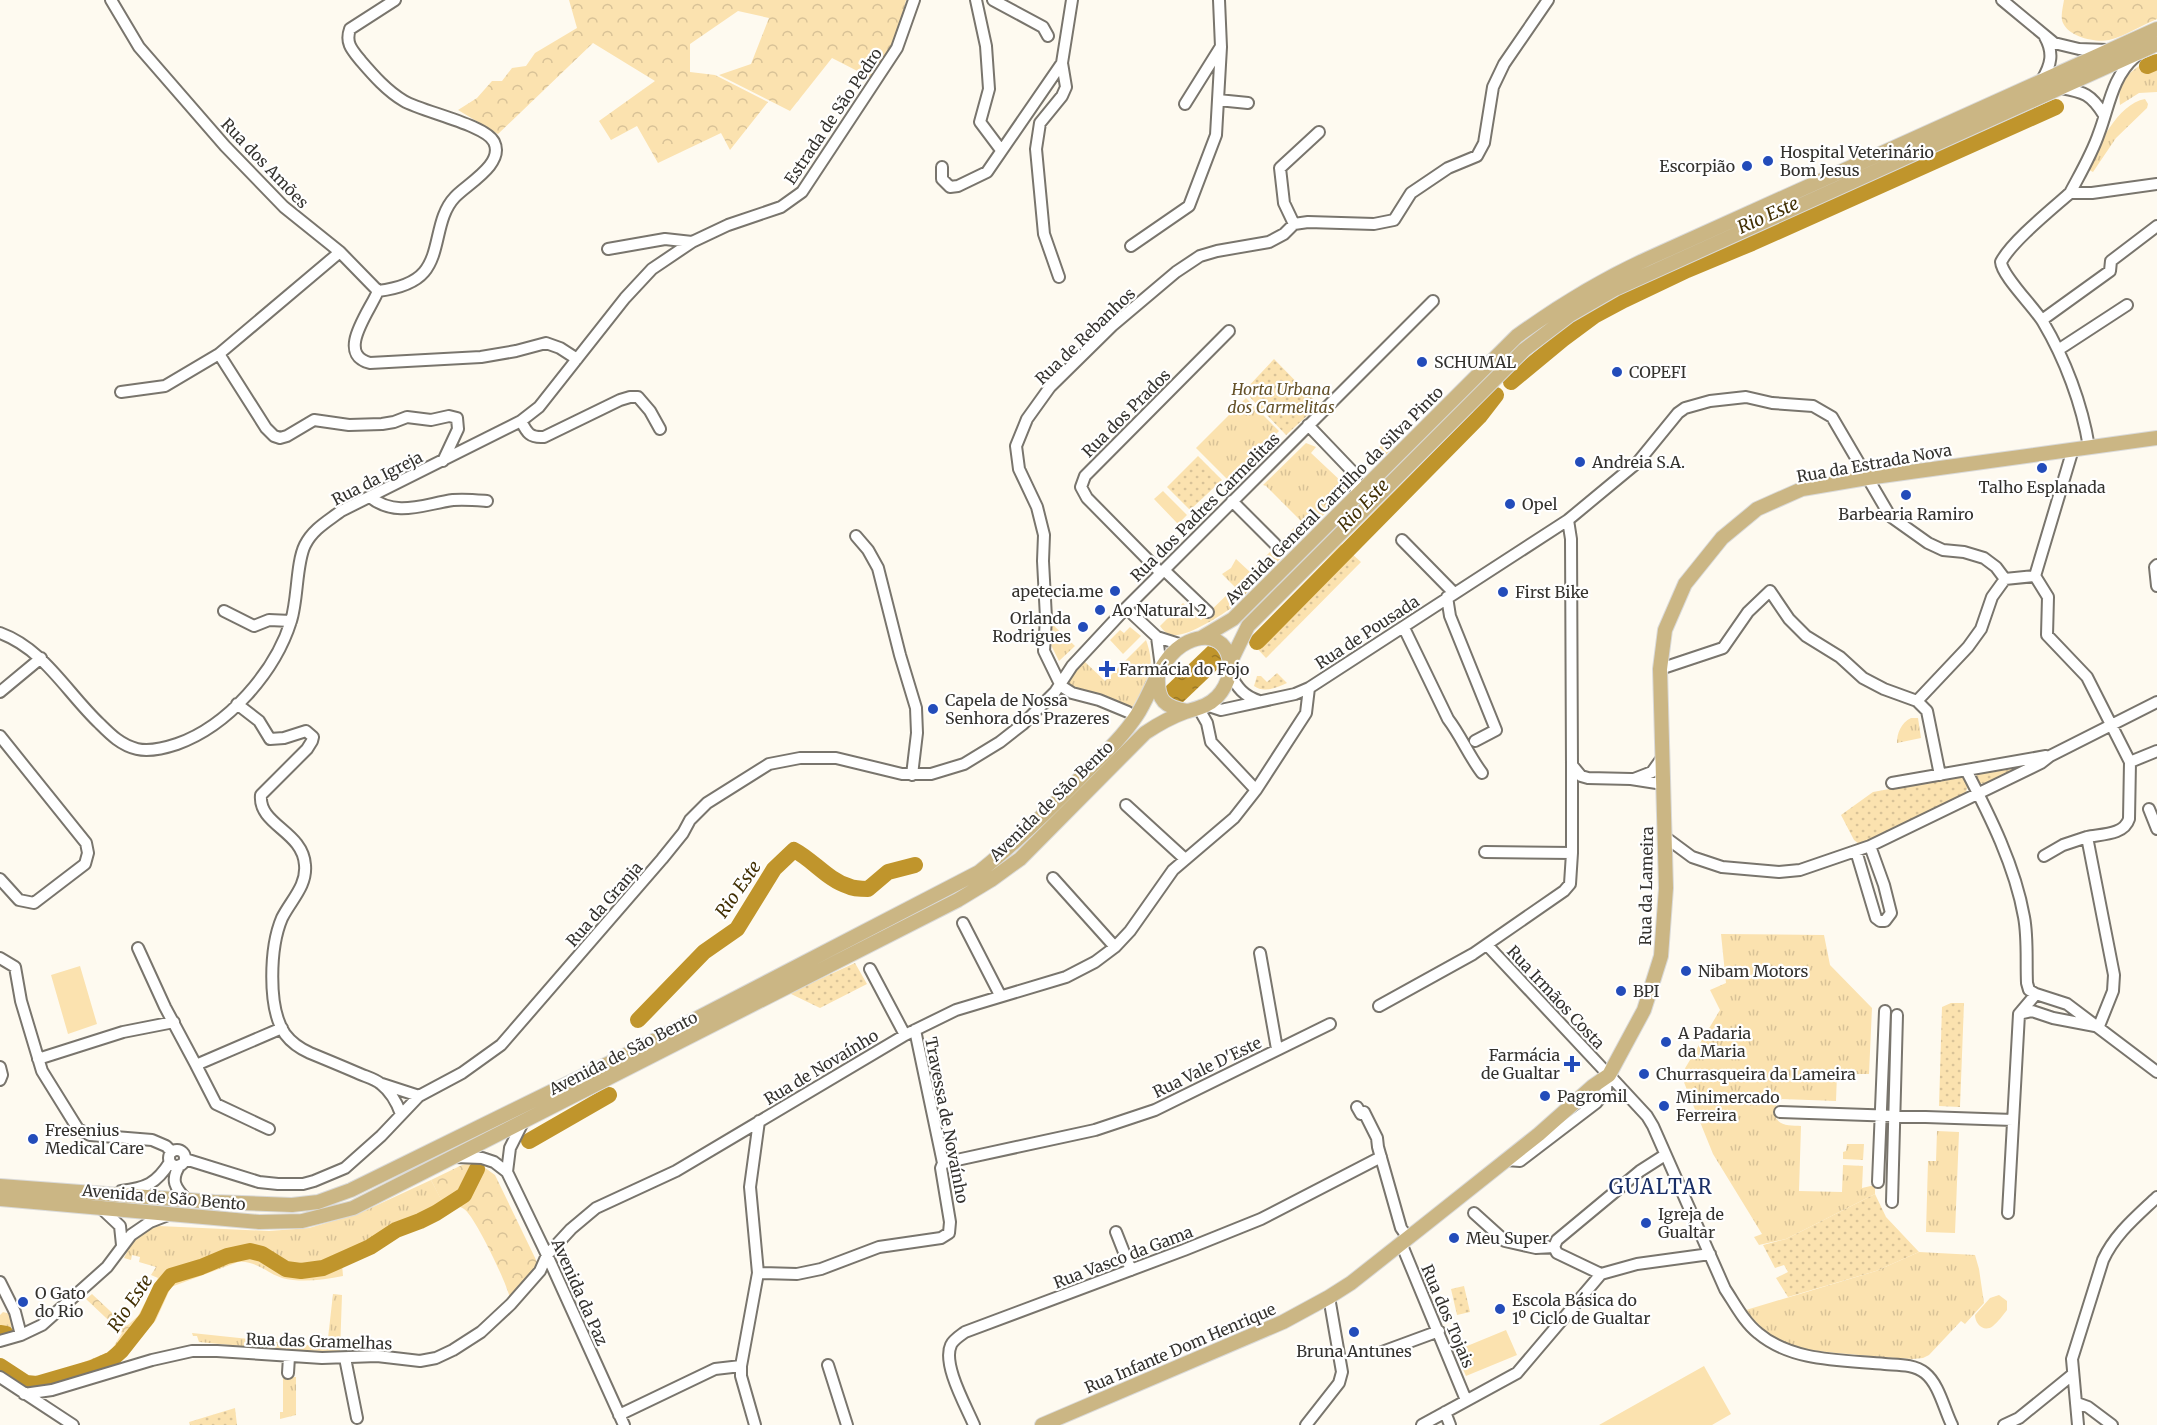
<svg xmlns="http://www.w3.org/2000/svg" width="2157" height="1425" viewBox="0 0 2157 1425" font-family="Merriweather,serif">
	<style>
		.grass { fill: url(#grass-tufts) }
		.forest { fill: url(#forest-crowns) }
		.park { fill: url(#park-dots) }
		.pitch { fill: #fbe2af }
		.water { fill: url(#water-ripples) }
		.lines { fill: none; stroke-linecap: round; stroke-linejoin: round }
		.river { stroke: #c0952c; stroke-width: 16 }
		.minor-casing { stroke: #79756d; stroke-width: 14 }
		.major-casing { stroke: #dadad9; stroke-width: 16 }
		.minor { stroke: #fff; stroke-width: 10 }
		.major { stroke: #cbb684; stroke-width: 14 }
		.poi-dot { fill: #234cba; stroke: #fff; stroke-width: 2 }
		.labels { text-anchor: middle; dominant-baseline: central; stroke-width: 4.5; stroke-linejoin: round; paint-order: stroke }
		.street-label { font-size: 16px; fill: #34322e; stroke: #fff }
		.poi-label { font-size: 16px; fill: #34322e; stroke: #fff; text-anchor: start }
		.park-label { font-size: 16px; font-style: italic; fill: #645128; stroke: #fff }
		.water-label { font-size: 18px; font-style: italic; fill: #423004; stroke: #fff }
		.quarter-label { font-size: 20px; letter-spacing: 1.5px; fill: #192e65; stroke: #fff }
	</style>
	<defs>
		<pattern id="grass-tufts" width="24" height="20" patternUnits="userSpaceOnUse" patternTransform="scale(1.5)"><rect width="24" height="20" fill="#fbe2af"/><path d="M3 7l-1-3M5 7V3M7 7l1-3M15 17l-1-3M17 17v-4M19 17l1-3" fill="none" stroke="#d8c297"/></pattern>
		<pattern id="forest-crowns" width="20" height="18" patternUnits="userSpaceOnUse" patternTransform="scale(1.5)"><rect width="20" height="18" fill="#fbe2af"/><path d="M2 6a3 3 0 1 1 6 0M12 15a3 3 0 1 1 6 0" fill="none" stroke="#d8c297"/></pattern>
		<pattern id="park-dots" width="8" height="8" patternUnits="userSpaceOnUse" patternTransform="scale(1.5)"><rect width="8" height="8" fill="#fbe2af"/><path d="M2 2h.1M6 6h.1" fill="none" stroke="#d8c297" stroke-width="1.8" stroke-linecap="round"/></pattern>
		<pattern id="water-ripples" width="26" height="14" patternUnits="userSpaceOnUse" patternTransform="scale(1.5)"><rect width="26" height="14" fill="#c0952c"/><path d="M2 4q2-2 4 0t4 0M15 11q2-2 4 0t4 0" fill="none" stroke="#9d7a26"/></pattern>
	</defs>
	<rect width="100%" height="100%" fill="#fefaf0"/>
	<path class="grass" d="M2157,56v36l-18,1 -19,12c-4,-28 16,-38 37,-49z
		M2145,99l3,5 -1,4 -31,30 -23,34 -6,-3c11,-22 30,-65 58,-70z
		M1246,398l33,33 -50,50 -33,-33z
		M1386,441l7,7 -19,18h-9l4,-3 -3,-3z
		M1306,443l10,4 -5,6 33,31 5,-5v10l-115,117c-12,9 -48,32 -62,29 -6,-1 -9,-5 -12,-9l23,-23 18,17 34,-33 -13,-13 9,-6 5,-9 14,13 51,-51 -35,-35 -3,-1z
		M1050,622l25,24 -16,15 -8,-16z
		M1130,627l11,9 -18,18 -13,-14 10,-10 4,3z
		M1146,640c11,31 1,39 -13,67l-32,-13 -25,-6 -8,-5 7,-14 9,-8 21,20z
		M1911,718h7l3,20 -24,5c0,-10 4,-20 14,-25z
		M1721,934l103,1 6,30 42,43 -3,66h-32l-1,27 -54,-2c-5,5 -7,7 -7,14 1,14 16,12 26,13l-2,65 43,1 1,-27 20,1 -1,22 13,-3v9l-89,45 -27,6 -5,-8 8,-3 -49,-80 -32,-79 39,-65 -10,-20 16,-7z
		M1937,1131l22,1 -4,101 -29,-1 2,-71h8z
		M1847,1144h17l-1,16 -20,-1v-7l3,-1z
		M431,1180l13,25 -22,13 -26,9 -32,21 -48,19 -13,2 -22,-4 -25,-17h-10l-12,2 -33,15 -27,8 -11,8 -10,18 -4,13 -15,17 -5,-5 9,-8 20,-38 -7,-3 5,-8 -17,-5 1,-5 -8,-2 -1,5 -7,-2 10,-20 10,-7 15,-5 110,5 40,-3 51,-15z
		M1919,1252l56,3 4,14 5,34 -19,21 -4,-3 -32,34 -6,3 -10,1c-22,-1 -43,-3 -65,-5 -42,-3 -76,-7 -102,-44l130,-39z
		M252,1254c9,3 16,9 25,14 21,10 44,3 65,-4l1,12c-20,4 -42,7 -61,2 -15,-5 -27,-18 -44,-16l-67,25 -15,33 -11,13 -4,-5 12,-14 11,-27 7,-9 34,-10 30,-12z
		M333,1294l9,1 -2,57 -48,-1 -93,-9 -2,-6h-4l-1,-3 135,14z
		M3,1312l11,3 -3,14 -3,5 -8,2v-21z
		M283,1376l13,1v38l-16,4v-7h3z"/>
	<path class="forest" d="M569,0h337c-7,32 -16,52 -35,78l-39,-20 -42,53 -71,-36 32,-11 18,-46 -31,-7 -48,33v28l25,3 53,27 -38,48 -9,-17 -63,30 -21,-37 -26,14 -12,-19 56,-40 -62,-38 -95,91 -40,-24 19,-12 15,-17h10l10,-13 14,-2 9,-13 42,-25z
		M2064,0h93v19c-15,6 -32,17 -48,21 -13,3 -40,-3 -46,-17 -3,-6 0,-16 1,-23z
		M472,1163l9,2 14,10 43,89 -4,9 -24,25c-3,-14 -35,-82 -46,-89 -5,-4 -12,-2 -18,1l-15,-30 31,-15z
		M92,1294l34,32 3,-2 5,5 -23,26 -64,25c-22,3 -30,-5 -47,-17v-4c15,10 27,21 46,18l58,-23 8,-5 10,-16 -36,-34z"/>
	<path class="park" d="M1274,359l45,46 -33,30 -42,-44z
		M1198,456l24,24 -32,30 -23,-23z
		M1341,544l20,18 -95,96 -15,-16z
		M1277,673l10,10c-10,5 -24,10 -33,3l3,-10h4l6,6z
		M2026,763l-39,20 -9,1 -2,-8 3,-4z
		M1959,776l5,1 4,8 -2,7 -4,4 -98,47 -5,1 -5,-4 -13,-25 32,-23z
		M855,963l12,21 -47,24 -31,-15z
		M1951,1003h13l-4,104 -21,-1 3,-99z
		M1875,1194l11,23 33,35 -43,19 -88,26 -12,-19 12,-6 -4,-7 -9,3 -12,-23 23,-6z
		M1464,1286l6,26 -13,3 -6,-26z
		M235,1408l2,17h-47l-1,-3z"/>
	<path class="pitch" d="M1163,491l24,24 -9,9 -24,-25z
		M80,966l17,58 -29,10 -17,-59z
		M1999,1295l8,6v9c-4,5 -9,12 -14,16 -9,7 -18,-2 -18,-11l15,-17z
		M1506,1330l11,25 -51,21 -11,-25z
		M1704,1366l27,48 -19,11h-113z"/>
	<path class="water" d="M1208,646c10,2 13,7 16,17l-44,42 -13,-9 -3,-8z"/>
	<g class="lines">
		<path class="river" d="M2147,66l10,-4
			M1511,382l52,-43 31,-23 30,-16 63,-30 65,-27 304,-136
			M1257,642l222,-225 17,-22
			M638,1020l66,-68 33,-23 37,-60 20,-19c19,10 34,30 54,36 6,3 13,3 20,3l20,-17 27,-7
			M529,1141l80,-46
			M0,1333l6,1
			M0,1366l26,17 11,1 55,-16 20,-9 9,-8 26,-33 14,-30 10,-12 30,-9 26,-11 23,-5 12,3 24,15 15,2 22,-3 47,-21 26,-17 24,-9 16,-8 28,-18 13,-26"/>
		<defs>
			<path id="minor" d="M111,0l28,47 86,99 59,61 56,45 38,39
				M976,0l10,46 3,43 -9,33 21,28
				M993,0l50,27 5,9
				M2002,0l52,43 25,6 28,1
				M2042,80c9,-15 12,-27 3,-43
				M2061,88c23,4 30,6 43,27
				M1218,100l30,3
				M1185,104l35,-56
				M942,167v12l8,8 8,-1 29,-14 75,-109 10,-63
				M2070,193c10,-19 22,-39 29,-60 10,-26 13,-56 36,-76
				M1294,224l-10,-21 -4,-35 39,-36
				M1131,246l58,-40 27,-71 5,-88 -2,-47
				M608,249l57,-10 27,3
				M1059,277l-15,-43 -8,-85 4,-26 22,-27 4,-9 -4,-24
				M378,291c16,-2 35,-6 46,-19 17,-20 11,-54 31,-75 12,-13 50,-33 39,-55 -8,-17 -71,-30 -90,-41 -17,-10 -31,-26 -43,-40 -9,-11 -16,-18 -11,-32l45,-29
				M378,291c-8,20 -43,63 -8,72l111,-6 35,-6 30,-8 14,5 17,11
				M2042,320l68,-49 1,-10 46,-35
				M2058,350l69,-45
				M219,354l47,74 8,8 6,2 7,-2 27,-16 35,5 33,-1 12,-2 13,-5 24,3 18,-4 8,2 1,11 -15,32
				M121,392l44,-6 54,-32 121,-102
				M521,421c6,12 9,17 23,16l76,-37 10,-3h8l12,14 10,18
				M1308,425l44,46 4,8v17
				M2089,447c-7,-43 -24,-88 -46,-125 -9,-15 -41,-46 -42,-60 10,-20 51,-53 69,-69h22l65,-9
				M370,497c26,21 54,7 83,3 12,-1 22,0 34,1
				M1232,501l43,43
				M1568,520l3,19 1,226 9,11 7,2 43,1 32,5
				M856,536l12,14 10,18 22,87 16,53 1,25 -5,42
				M1402,540l52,53
				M2157,565l-2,2 2,19
				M1164,570l44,42
				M1161,573l-74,-75 -6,-11 4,-11 144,-145
				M2035,576l13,21 -1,38 40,42 43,85 -1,57c-5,16 -27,15 -42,18
				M1447,597l3,19 46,114 -21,11
				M1126,608l31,29 25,8
				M224,611l30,15 15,-6 22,1
				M1404,628l44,91c13,17 21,37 34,54
				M0,633c44,16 67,60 100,91 11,11 21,21 37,25 13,3 28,-1 40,-5 51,-18 98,-72 114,-123 7,-22 5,-58 14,-76 8,-16 23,-24 36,-34l180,-90 18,-14 86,-109 27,-29 40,-27 36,-17 53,-18 21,-15 95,-144 17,-48
				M1157,637l4,30
				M1660,669l63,-21 25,-36 22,-21 19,28 17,17 34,21 23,21 21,11 33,12 10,10 13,64
				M1230,673c7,15 14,23 29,28
				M0,692l41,-34
				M1917,701l51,-54 13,-18 11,-32 13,-18 30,-3 38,-127
				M237,704l22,17 11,18 14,-1 22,-7 7,6 -1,4 -5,8 -46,46c-3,30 42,36 44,70 2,21 -14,35 -23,53 -12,28 -15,90 3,116 6,8 16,15 25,19 17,7 34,14 50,21 7,3 15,5 21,10 9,7 16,19 20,30
				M1206,705l15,5 74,-16 14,-6 259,-168 70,-58 40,-49 7,-5 25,-7 36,-4 26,6 41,3 19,11 58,99 38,27 15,7 21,2 20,6 12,9 9,12
				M1199,709l8,14 4,19 45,48
				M1128,712l-29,-12 -27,-7 -11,-7 -17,-35 2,-33 -3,-57 1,-26 -7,-28 -18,-38 -3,-23 11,-27 23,-32 62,-61 64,-54 24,-16 17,-5 52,-9 15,-8 10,-10 14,-2 66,2 20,-4 17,-27 37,-25 29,-12 7,-13 9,-56 11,-23 44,-64
				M0,736l86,107 2,10 -3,11 -51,39 -15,-3 -19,-21
				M2130,762l27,-11
				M1966,770c24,46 49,96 58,147 4,21 2,44 3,66l2,7 7,4 31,10 90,68
				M1634,779l18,-7 10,-14
				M1892,783l154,-27
				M1126,805l59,54
				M2149,809l8,20
				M1665,837l27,20 30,10 57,5 21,-2 70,-24 171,-83 9,-7 107,-54
				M1856,851l20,67 4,3h5l6,-8 -7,-28 -14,-39
				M1485,852l87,1v-88
				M2044,856l19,-11 24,-8 27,138 -1,16 -14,35
				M1053,878l62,69
				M963,923l37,72
				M1487,945l116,124
				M138,948l27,59 31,58 86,-37
				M1260,953l17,96
				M0,958l15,9 6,34 21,70 36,58 12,6 62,5 14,6 6,6
				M870,969l35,66
				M1379,1006l94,-52 91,-63 6,-7 2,-31
				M2019,1014l13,-3 21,7 42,8
				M38,1059l85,-27 51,-10
				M196,1065l20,39 53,25
				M0,1067l2,8 -2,5
				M1609,1075l38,41 6,10 72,163c10,15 19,33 33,44 34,29 85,27 127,31 13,1 29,0 40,9 14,11 19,36 27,52
				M382,1084l37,12
				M1357,1107l4,7 3,-2 13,26 1,9 23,81 7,10
				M1780,1112l233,8
				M169 1158a8 8 0 1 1 16 0a8 8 0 1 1-16 0Z
				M455,1157l27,1 12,4 13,10 40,83 77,170
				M185,1159l74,23 19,2h25l11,-3 31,-13 36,-32 38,-40 43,-23 39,-28 161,-186 21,-26 7,-13 17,-17 62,-39 31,-6h36l66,16h29l33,-10 36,-22 23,-18 32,-32 17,-26 54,-58 307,-307
				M1506,1160l14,1 76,-58 10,-12 1,-15
				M943,1163l152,-33 60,-20 175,-86
				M180,1165c-10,15 -5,23 7,35
				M507,1172l3,-24 13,-26
				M1878,1182l7,-171
				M121,1191c25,-3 35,-7 49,-29
				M1892,1202l5,-187
				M102,1209l18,17 2,19
				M1474,1213l31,28 31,7 18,-1
				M2008,1213l11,-199 17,-20
				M1116,1232l15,38
				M1401,1243l65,157
				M758,1273l39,1 24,-5 58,-22 62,-9 8,-5 1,-11 -9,-54 2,-5 -28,-133
				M1601,1274l-44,-21 -3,-6 3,-7 83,-69 25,-16
				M0,1282l15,30 6,23
				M0,1341l21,-6 21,-10 65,-58 24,-32 19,-13 18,-7
				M1382,1352l57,-21
				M345,1358l12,60
				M828,1365l19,60
				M288,1373l1,-16
				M0,1377l73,48
				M24,1394l28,-4 100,-30 40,-9h25l105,7 55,-2 43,5 16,-3 17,-8 28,-18 30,-28 29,-33 7,-16 24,-26 25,-21 80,-37 229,-136 51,-25 110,-33 29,-15 20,-15 15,-16 43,-61 61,-52 22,-28 50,-77 3,-25
				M2077,1403l11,4 24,18
				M1445,1412l5,13
				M619,1415l96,-46 26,-3
				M755,1425l-14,-49v-10l17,-93 -8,-86 9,-66
				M974,1425c-8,-19 -32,-61 -23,-80 2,-5 10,-10 14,-13l219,-82 77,-31 120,-62
				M1306,1425l33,-42 3,-11 -13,-75
				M1422,1425l95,-52 84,-99 36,-10 73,-10
				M2004,1425l15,-7 53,-43
				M2078,1425l-6,-66 31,-99c12,-26 33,-43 54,-63"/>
			<path id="major" d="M1201,638l32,-19 284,-283c43,-31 82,-55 130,-77l510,-230
				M1231,661l17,-35 276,-276 46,-35 45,-26 542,-245
				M1158,677c-1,24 7,30 29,34
				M0,1186l214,16 78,3 26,-3 33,-12 283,-139 345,-179c37,-29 70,-62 103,-96 19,-19 40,-38 55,-61 15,-23 24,-61 51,-73 40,-18 55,27 29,55 -10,10 -20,11 -32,15 -14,5 -28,13 -40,21l-125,126 -29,21 -33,20 -605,308 -51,13 -43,1 -259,-23
				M1042,1425l241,-103 46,-25 22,-14 76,-60 112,-89 54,-48 16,-11 35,-65 17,-54 5,-68 -6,-219 5,-39 20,-46 37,-46 35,-29 45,-20 65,-11 290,-40"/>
		</defs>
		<use href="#minor" class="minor-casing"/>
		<use href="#major" class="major-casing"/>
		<use href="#minor" class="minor"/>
		<use href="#major" class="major"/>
	</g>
	<g class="poi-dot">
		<circle cx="1768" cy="161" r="6"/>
		<circle cx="1747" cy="166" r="6"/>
		<circle cx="1422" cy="362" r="6"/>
		<circle cx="1617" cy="372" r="6"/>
		<circle cx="1580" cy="462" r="6"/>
		<circle cx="2042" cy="468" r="6"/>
		<circle cx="1906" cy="495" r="6"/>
		<circle cx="1510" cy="504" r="6"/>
		<circle cx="1115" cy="591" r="6"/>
		<circle cx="1503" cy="592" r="6"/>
		<circle cx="1100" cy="610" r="6"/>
		<circle cx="1083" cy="627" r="6"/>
		<path d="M1104 660h6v6h6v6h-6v6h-6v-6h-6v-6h6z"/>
		<circle cx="933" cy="709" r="6"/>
		<circle cx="1686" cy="971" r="6"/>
		<circle cx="1621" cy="991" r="6"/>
		<circle cx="1666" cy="1042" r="6"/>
		<path d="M1569 1055h6v6h6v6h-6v6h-6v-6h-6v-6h6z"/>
		<circle cx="1644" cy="1074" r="6"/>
		<circle cx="1545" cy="1096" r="6"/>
		<circle cx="1664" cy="1106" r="6"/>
		<circle cx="33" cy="1139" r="6"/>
		<circle cx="1646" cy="1223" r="6"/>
		<circle cx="1454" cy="1238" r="6"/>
		<circle cx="23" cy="1302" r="6"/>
		<circle cx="1500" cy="1309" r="6"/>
		<circle cx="1354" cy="1332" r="6"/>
	</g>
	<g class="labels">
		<g class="street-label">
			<text transform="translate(833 116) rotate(-56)">Estrada de São Pedro</text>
			<text transform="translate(265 163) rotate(46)">Rua dos Amões</text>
			<text transform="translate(1085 336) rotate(-44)">Rua de Rebanhos</text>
			<text transform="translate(1126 413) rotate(-45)">Rua dos Prados</text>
			<text transform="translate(1874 463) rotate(-10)">Rua da Estrada Nova</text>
			<text transform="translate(377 478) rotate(-27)">Rua da Igreja</text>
			<text transform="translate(1334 495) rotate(-45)">Avenida General Carrilho da Silva Pinto</text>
			<text transform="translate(1205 507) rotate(-45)">Rua dos Padres Carmelitas</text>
			<text transform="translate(1367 632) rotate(-33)">Rua de Pousada</text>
			<text transform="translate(1051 801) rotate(-44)">Avenida de São Bento</text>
			<text transform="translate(1646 886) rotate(-89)">Rua da Lameira</text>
			<text transform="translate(604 904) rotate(-49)">Rua da Granja</text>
			<text transform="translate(1556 997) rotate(47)">Rua Irmãos Costa</text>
			<text transform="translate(623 1053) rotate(-27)">Avenida de São Bento</text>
			<text transform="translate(821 1067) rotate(-31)">Rua de Novaínho</text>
			<text transform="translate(1207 1067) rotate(-26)">Rua Vale D'Este</text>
			<text transform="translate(947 1120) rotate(79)">Travessa de Novaínho</text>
			<text transform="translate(164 1197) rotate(5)">Avenida de São Bento</text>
			<text transform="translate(1123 1257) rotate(-21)">Rua Vasco da Gama</text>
			<text transform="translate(580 1292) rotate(66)">Avenida da Paz</text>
			<text transform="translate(1448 1316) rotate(67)">Rua dos Tojais</text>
			<text transform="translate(319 1341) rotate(2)">Rua das Gramelhas</text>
			<text transform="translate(1180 1348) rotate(-23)">Rua Infante Dom Henrique</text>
		</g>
		<g class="poi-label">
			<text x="1780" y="152">Hospital Veterinário<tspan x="1780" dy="18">Bom Jesus</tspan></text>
			<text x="1735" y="166" text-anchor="end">Escorpião</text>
			<text x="1434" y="362">SCHUMAL</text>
			<text x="1629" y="372">COPEFI</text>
			<text x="1592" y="462">Andreia S.A.</text>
			<text x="2042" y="487" text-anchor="middle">Talho Esplanada</text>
			<text x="1522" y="504">Opel</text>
			<text x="1906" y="514" text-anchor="middle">Barbearia Ramiro</text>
			<text x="1103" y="591" text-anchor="end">apetecia.me</text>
			<text x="1515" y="592">First Bike</text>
			<text x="1112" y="610">Ao Natural 2</text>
			<text x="1071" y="618" text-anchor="end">Orlanda<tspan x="1071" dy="18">Rodrigues</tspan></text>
			<text x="1119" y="669">Farmácia do Fojo</text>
			<text x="945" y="700">Capela de Nossa<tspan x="945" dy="18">Senhora dos Prazeres</tspan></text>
			<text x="1698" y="971">Nibam Motors</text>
			<text x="1633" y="991">BPI</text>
			<text x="1678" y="1033">A Padaria<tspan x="1678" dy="18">da Maria</tspan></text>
			<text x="1560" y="1055" text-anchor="end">Farmácia<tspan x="1560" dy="18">de Gualtar</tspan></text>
			<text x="1656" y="1074">Churrasqueira da Lameira</text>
			<text x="1557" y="1096">Pagromil</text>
			<text x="1676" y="1097">Minimercado<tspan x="1676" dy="18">Ferreira</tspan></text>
			<text x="45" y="1130">Fresenius<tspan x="45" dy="18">Medical Care</tspan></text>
			<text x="1658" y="1214">Igreja de<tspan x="1658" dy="18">Gualtar</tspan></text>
			<text x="1466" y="1238">Meu Super</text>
			<text x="35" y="1293">O Gato<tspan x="35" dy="18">do Rio</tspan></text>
			<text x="1512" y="1300">Escola Básica do<tspan x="1512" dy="18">1º Ciclo de Gualtar</tspan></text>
			<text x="1354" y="1351" text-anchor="middle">Bruna Antunes</text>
		</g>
		<g class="park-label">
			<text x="1281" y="389">Horta Urbana<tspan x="1281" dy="18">dos Carmelitas</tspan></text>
		</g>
		<g class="water-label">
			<text transform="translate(1768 215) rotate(-24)">Rio Este</text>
			<text transform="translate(1363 505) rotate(-46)">Rio Este</text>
			<text transform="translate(738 889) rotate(-55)">Rio Este</text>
			<text transform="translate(130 1303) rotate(-56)">Rio Este</text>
		</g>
		<g class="quarter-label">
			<text x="1661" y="1186">GUALTAR</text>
		</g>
	</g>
</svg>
